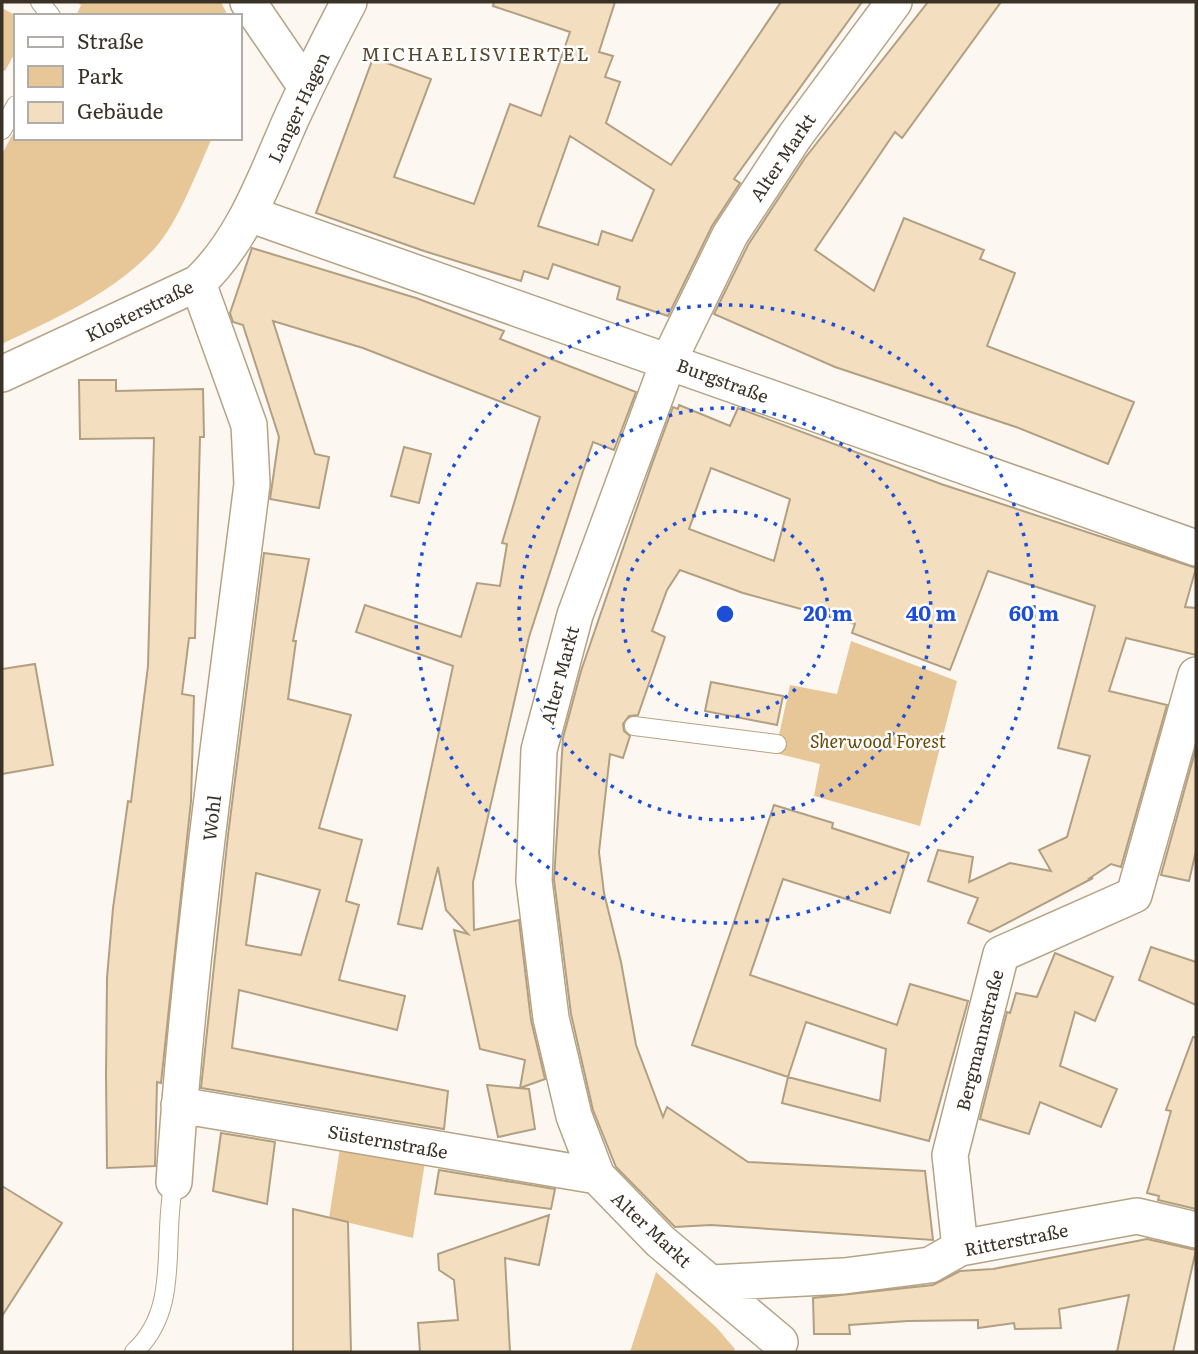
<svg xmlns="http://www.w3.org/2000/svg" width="1198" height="1354" viewBox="0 0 1198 1354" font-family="Literata,serif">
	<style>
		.green { fill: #e7c797 }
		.building { fill: #f3dfc0; stroke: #b29f81; stroke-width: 2; fill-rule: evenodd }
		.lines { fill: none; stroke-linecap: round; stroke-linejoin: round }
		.lane-casing { stroke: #b6a385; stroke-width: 20 }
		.street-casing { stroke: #b6a385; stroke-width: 38 }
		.lane { stroke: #fff; stroke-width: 18 }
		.street { stroke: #fff; stroke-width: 35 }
		.ring { fill: none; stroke: #1d4ed8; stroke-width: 3.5; stroke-dasharray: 3.5 7 }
		.labels { text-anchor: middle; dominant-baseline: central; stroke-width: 5; stroke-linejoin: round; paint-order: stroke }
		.street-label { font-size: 18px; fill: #3a3226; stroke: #fff }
		.park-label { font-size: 18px; font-style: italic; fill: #6a4905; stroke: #fff }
		.neighbourhood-label { font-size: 19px; letter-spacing: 2px; fill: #58472d; stroke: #fff }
		.centre { fill: #1d4ed8; stroke: #fff; stroke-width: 3.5 }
		.ring-label { font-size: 21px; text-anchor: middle; font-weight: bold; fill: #1d4ed8; stroke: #fff; stroke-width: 5; stroke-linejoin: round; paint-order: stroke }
	</style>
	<rect width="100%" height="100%" fill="#fcf8f1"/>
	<path class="green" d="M77,2h144l7,14h-152l5,-11z
		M2,8l15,8 -1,35 -11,20 -3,-1z
		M16,128v10h196c-14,31 -34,85 -57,110 -41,45 -99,70 -153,96v-190z
		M851,641l106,40 -37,145 -106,-30 6,-32 -45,-11 15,-68 47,9z
		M340,1148l85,14 -12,76 -84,-20z
		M656,1272l61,56 18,21 -2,3h-103z"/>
	<path class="building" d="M494,2h121l-16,50 14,4 -8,21 15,5 -14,41 65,42 110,-163h81l-128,177 6,4 -28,43 -44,90 -51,-17 3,-12 -67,-23 -5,15 -24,-8 -3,10 -97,-30 -108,-38 57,-155 58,21 -37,98 80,27 36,-100 31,12 29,-84 -77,-26zM570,136l84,54 -22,51 -30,-10 -4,14 -60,-19z
		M928,2h73l-99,136 -7,-6 -80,118 59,41 30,-73 80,32 -4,9 35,14 -28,73 147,56 -26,62 -92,-37 -181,-60 -121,-53 34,-69 57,-87z
		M252,248l164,50 88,33 -4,8 136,53 -22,58 -21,-8 -12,35 -52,160 -56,245 1,48 45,-10 12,100 14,59 -25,9 5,-28 -45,-11 -26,-119 14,4 -22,-24 -8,-43 -16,62 -24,-5 55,-258 -97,-34 9,-27 96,32 16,-54 23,3 7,-42 -5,-1 38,-126 -177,-69 -90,-27 42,133 14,3 -10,51 -49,-9 9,-62 -36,-112 -10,-3 -3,-9z
		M79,380h37v11l87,-2 1,48h-4l-5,201h-6l-7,56 12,2 -3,105 -30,282 -4,-1 -2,84 -48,2 -1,-93 1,-97 6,-70 15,-107 3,1 17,-136 6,-228 -74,1z
		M679,405l51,21 8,-18 203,76 255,84 -11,39 11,1v47l-70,-17 -17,53 58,14 -46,162 -10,-3 -21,14h3l-103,54 -22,-9 10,-25 -50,-17 10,-31 35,7 -4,25 41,-19 41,8 -12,-21 28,-13 23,-81 -32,-8 37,-142 -107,-35 -38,99 -98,-37 3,-9 -112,-31 -63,-23 -13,20 -15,41 13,6 -27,78 -9,1 -6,8 1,7 6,5 -7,22 -13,-4 -11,98 5,41 17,69 15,83 27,72 4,-10 81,55 177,9 8,69 -222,-15 -36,2 -59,-60 -23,-57 -22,-96 -17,-134 9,-142 18,-67 71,-207 21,-57 5,2zM711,468l79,31 -16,62 -85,-32z
		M404,447l27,7 -12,49 -28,-7z
		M264,553l45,6 -16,82h3l-8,58 63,16 -32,113 43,12 -16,61 13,4 -20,75 66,16 -8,34 -158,-40 -7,58 216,43 -4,38 -243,-41 27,-253zM256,873l64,17 -19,65 -55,-10z
		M35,664l18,101 -51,9v-105z
		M711,682l72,14 -6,29 -72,-14z
		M1196,748v103l-7,30 -28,-6z
		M774,805l59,18 -1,5 77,25 -19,60 -107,-34 -33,96 147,50 13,-41 58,17 -39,140 -147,-38 6,-26 -96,-32zM806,1022l80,27 -6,52 -92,-24z
		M1151,947l45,15v43l-57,-25z
		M1055,953l58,24 -18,44 -20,-9 -15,54 57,23 -16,38 -61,-25 -11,32 -49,-15 27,-107 3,1 6,-20 21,4z
		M1193,1037h3v172l-38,-9 1,-4 -12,-3 24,-82 -5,-1z
		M487,1085l42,4 6,40 -37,8z
		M221,1133l54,9 -8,62 -54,-13z
		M439,1170l116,19 -4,20 -116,-15z
		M2,1186l60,37 -60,93z
		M293,1209l55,13 3,130h-58z
		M549,1215l-10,50 -34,-7 5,94h-90l-2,-29 40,-3 -4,-40 -15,-10 -1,-16z
		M1147,1239l49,11 -23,102h-56l12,-57 -70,14 2,19 -46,1 -1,-6 -36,5v-8l-70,1 -59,4 1,9h-36l-1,-36 120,-13 27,-14 33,-2z"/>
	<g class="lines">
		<defs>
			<path id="lane" d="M40,2l11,14
				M2,130l14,-25
				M634,726l143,18
				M134,1352c48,-44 27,-112 40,-170"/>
			<path id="street" d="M248,2l58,85
				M249,214l947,334
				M2,374l196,-91c47,-44 68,-108 94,-166 18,-39 37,-77 57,-115
				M179,1105l418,71
				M174,1182c15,-233 49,-466 78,-698l-3,-59 -51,-142
				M960,1248l-10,-93 51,-201 133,-59 62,-220
				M711,1283l133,-7 86,-11 30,-17 177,-32 59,14
				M780,1342l-120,-101 -63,-65 -23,-60 -23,-98 -17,-137 5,-131 36,-135 94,-255 61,-125 65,-99 99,-134"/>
		</defs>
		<use href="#lane" class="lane-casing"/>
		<use href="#street" class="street-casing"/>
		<use href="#lane" class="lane"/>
		<use href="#street" class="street"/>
	</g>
	<g class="ring">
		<circle cx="725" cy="614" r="103"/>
		<circle cx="725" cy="614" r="206"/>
		<circle cx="725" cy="614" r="309"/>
	</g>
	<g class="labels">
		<g class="street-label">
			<text transform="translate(298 107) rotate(-65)">Langer Hagen</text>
			<text transform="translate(782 157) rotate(-56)">Alter Markt</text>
			<text transform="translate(139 310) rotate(-26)">Klosterstraße</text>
			<text transform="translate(723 380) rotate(20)">Burgstraße</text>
			<text transform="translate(559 675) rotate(-75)">Alter Markt</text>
			<text transform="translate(211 818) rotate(-83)">Wohl</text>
			<text transform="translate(979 1040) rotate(-76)">Bergmannstraße</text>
			<text transform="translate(388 1141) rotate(10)">Süsternstraße</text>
			<text transform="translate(652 1229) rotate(43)">Alter Markt</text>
			<text transform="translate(1016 1239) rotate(-11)">Ritterstraße</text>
		</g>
		<g class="park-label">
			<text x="878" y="740">Sherwood Forest</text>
		</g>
		<g class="neighbourhood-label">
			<text x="476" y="53">MICHAELISVIERTEL</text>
		</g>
	</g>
	<circle cx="725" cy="614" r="10" class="centre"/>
	<g class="ring-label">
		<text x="828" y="621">20 m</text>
		<text x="931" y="621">40 m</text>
		<text x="1034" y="621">60 m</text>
	</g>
	<rect width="1198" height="1354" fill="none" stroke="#3a3226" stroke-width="7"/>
	<rect x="14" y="14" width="228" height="126" fill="#ffffff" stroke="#b0ada8" stroke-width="2"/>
	<rect x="28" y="37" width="35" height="10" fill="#ffffff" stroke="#b0ada8" stroke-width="2"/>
	<text x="77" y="49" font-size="21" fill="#3a3226">Straße</text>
	<rect x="28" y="66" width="35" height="21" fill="#e7c797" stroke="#b0ada8" stroke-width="2"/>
	<text x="77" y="84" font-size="21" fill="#3a3226">Park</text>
	<rect x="28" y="102" width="35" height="21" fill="#f3dfc0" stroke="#b0ada8" stroke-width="2"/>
	<text x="77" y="119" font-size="21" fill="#3a3226">Gebäude</text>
</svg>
